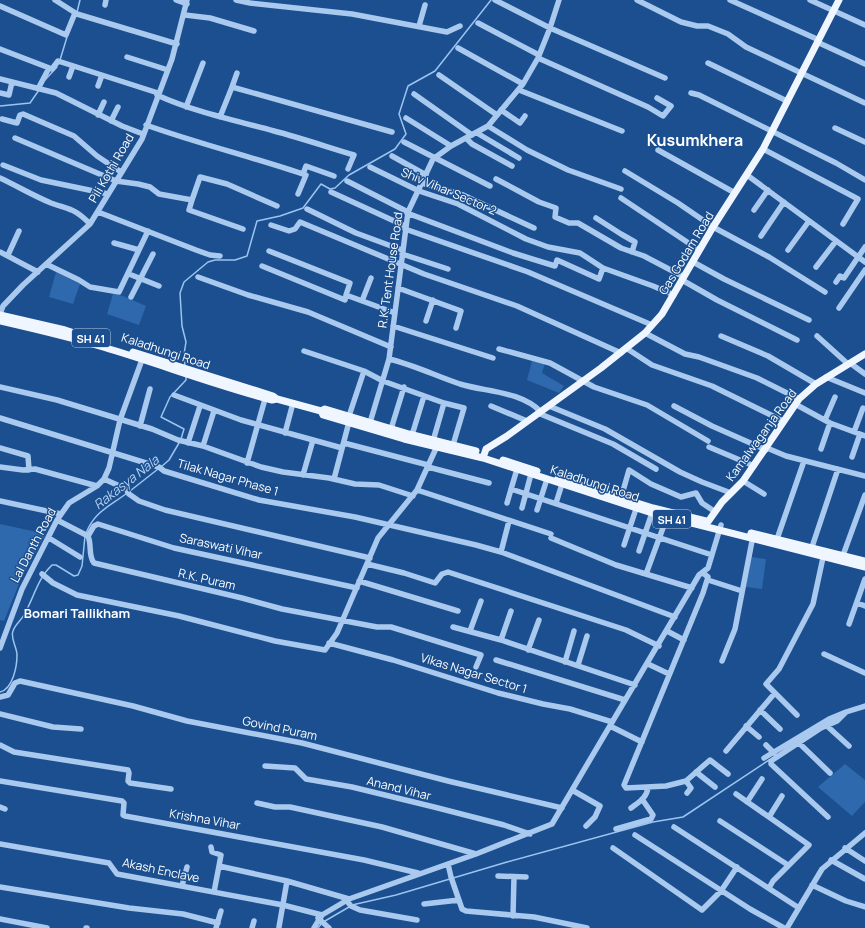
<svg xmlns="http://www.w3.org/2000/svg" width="865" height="928" viewBox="0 0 865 928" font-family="Manrope,sans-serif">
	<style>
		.green { fill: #2e69ad }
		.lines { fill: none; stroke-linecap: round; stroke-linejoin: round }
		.stream { stroke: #9cc4f0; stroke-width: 1.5 }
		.minor { stroke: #a9c9ee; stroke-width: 5.5 }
		.major { stroke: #f0f6ff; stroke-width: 7 }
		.labels { text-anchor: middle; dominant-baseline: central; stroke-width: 3; stroke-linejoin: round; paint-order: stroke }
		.shield { fill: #1b4f8f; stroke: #bbcadd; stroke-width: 1 }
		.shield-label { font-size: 11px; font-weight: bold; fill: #fff }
		.street-label { font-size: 12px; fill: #fff; stroke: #1b4f8f }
		.water-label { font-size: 13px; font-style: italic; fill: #b5d3f5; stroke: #1b4f8f }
		.neighbourhood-label { font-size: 13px; font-weight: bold; fill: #fff; stroke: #1b4f8f }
		.district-label { font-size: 16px; font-weight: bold; fill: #fff; stroke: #1b4f8f }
	</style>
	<rect width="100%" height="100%" fill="#1b4f8f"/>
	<path class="green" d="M56,272l24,12 -7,20 -24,-7z
		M113,294l10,2 23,10 -7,19 -32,-11z
		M532,361l13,2 -3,10 22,13 -5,7 -32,-13z
		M0,524l46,10 -25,45 -17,42 -4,-1z
		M751,557l15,2 -4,30 -16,-2z
		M845,764l20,16v22l-13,14 -34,-29z"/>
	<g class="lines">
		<path class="stream" d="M77,12l3,-12
			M60,60l7,-23
			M45,80l12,-13
			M0,106l30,-3 9,-13
			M185,366l-1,-12 2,-12 -4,-16 -2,-33 4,-11 24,-20 7,-2h20l12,-4 10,-35 23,-5 23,-8 18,-24 9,5 5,-1 14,-13 46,-26 11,-15 -7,-20 9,-28 27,-15 56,-71
			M181,439l3,-10 -23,-12 9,-20 16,-17v-4
			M161,467l8,-7 10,-17
			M130,491l28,-22
			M86,533c9,-22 23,-26 41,-40
			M0,692c13,-3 17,-26 17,-37 0,-8 -7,-17 -4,-24 2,-7 9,-11 12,-18 9,-16 13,-35 27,-48h4l18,11 4,-1 4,-9 3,-30
			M352,905l44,-10 111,-33 146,-40 30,-5 86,-57
			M325,921l24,-14
			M318,928l4,-5"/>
		<path class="minor" d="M55,0l22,14 100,30
			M176,0l11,4
			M236,0l14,3 102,11 95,18 13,-6
			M495,0l55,28 115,50
			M637,0l44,22 16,4h11l20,8 18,13 119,56
			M730,0l89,40
			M810,0l55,25
			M105,5l1,-5
			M0,6l66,29 9,-22
			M185,15l25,3 44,13
			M478,23l61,32
			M419,26l6,-21
			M817,42l48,22
			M458,48l65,36
			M0,49l52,20 6,-8 100,32
			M127,57l41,13
			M538,58l110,49 15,9 8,-10 -14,-8
			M708,63l79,38
			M439,75l58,40
			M69,77l4,-11
			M0,79l56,14 66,33 21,8
			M98,86l4,-11
			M39,87l10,-19
			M232,87l5,-14
			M519,90l103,41
			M0,93l9,2 3,-13
			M691,93l8,2 137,68 29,17
			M414,94l58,41
			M157,95c37,17 77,25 117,36 27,7 53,16 80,24l-6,14
			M186,107l17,-44
			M501,110l19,13 5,-7
			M98,115l6,-13
			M220,117l12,-30 160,45
			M406,118l45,28
			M2,119l15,4 3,-8 3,-1 51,22 23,20 24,16
			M111,121l7,-14
			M146,125c53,19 107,32 160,50l-8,19
			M488,126l39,24 41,20 53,19
			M835,128l30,14
			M477,133l42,25
			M15,138l101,43 22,3 12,3 9,7 33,6 8,-23 27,7 50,22
			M466,138l6,6 40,22
			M404,142l86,44
			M763,149l95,50 -15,25
			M658,150l77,43
			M392,156l34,19
			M3,165l38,15 67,14
			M370,167l49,24 39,13 68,35 22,8 32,6 23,15 50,18 21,9
			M625,171l53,32 35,24 56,30 56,35
			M303,174l3,-8 28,10
			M747,175l118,87
			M0,178c17,8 34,18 51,25 19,7 23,5 39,21
			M496,179l43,23 17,6 -1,9 14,6h9l43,25 23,8 40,21
			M347,181l61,31
			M422,183l41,12 71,33
			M331,192l74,34
			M621,198l78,52
			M192,200l-3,10 54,19
			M307,209l49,24 46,17
			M754,210l14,-20
			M98,212l98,38 14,5 10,1
			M407,213l106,40 42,13 2,-6 42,19 4,-11
			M596,218l25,16 14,8 -3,10
			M271,225l18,6 6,-2 5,-7 124,52 93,32 104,47
			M405,229l123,43 124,53
			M761,236l23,-34
			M114,243l25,7
			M788,250l21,-29
			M269,251l81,32 -4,12
			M0,252l38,20
			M402,254l46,15
			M8,255l11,-24
			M693,262l31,17 85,41
			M46,264l33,16 11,7 29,5 29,-61
			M262,266l83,34 1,-5 49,18
			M816,267l20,-26
			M129,274l30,12
			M198,277l50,18 60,17 83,35
			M682,280l35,20 80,40
			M836,282l4,-6 4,2 21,-31
			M398,288l63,23 -5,17
			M131,297l22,-43
			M362,301l9,-23
			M839,308l26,-38
			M0,314l3,-8 20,-21 67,-61 52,-85 30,-80 15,-59
			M426,321l7,-21
			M393,326l100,32
			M645,333l40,21 14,3 58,21 42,21
			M721,336l47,20 48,28
			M817,336l31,28
			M626,348l26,17 60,21 71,35
			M499,349l51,14 44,24 53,18 61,36
			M304,351l60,20 19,10 61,22 20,5 -11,37
			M389,359c25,6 47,17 71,25 26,8 61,7 81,28
			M850,363l15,11
			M826,377l39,16
			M0,387l57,13 95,29 26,11 25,6 58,21 22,5 46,6 26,6 24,1 34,11
			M174,395l67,25 101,28
			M795,404l35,19 35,13
			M491,406l36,15
			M549,406l56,23 75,43 22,10 29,11
			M674,406l38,20 54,24
			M538,413l75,31 43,25
			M349,416l15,-45
			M0,418l159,49 5,4 95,29 96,17 121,28 25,7 174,65
			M825,420l10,-23
			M140,426l10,-37
			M369,426l20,-67 19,-147 25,-53 18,-13 37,-20 35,-42 15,-26 12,-30 9,-28
			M391,429l13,-42
			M854,432l9,-24
			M285,433l8,-30
			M412,435l12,-39
			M433,441l11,-38
			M188,443l12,-37
			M344,443l84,22
			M203,446l11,-35
			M709,447l45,19
			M0,448l28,8 1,14
			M767,448l19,8 79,20
			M821,449l9,-26
			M852,457l8,-23
			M247,463l18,-64
			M0,467l23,3 12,-1 62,17
			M428,467l61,16
			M303,475l10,-35
			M104,479l22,10 3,5 10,7 26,9 205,48
			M334,479l15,-57
			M743,481l21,13
			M511,489l201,66
			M417,490l134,44
			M621,498l8,-28 22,14 30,13 15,-4 6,10 12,8
			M0,501l61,13
			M507,503l10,-34
			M556,503l6,-19
			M522,508l9,-34
			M537,510l10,-31
			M57,520l31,16
			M88,536c4,9 0,20 6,27l148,35 40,11 95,18h14l90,28 -5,12
			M88,536l6,-10 4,-2 76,24 183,40
			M49,538l31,19
			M551,538l65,27 76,23
			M776,542l28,-81
			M624,545l12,-36
			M811,550l27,-81
			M639,551l13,-38
			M501,552l8,-31
			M842,558l23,-63
			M367,564l37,9 31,10 7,-9 6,-2 178,58 33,16
			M703,573l5,4 -5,16 -79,192 2,3 40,-2 20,-5 24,-21 18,14
			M42,574l11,9 24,12 102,21 96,25 50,9 12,-17 41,-95 39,-48 21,-46
			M646,574l21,-57
			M359,581l99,30
			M711,581l31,10
			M857,603l8,3
			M849,624l16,-45
			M453,627l48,13 134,45
			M470,631l11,-30
			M667,631l17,9
			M501,640l10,-29
			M329,643l64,17 105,33 45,11 27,5 42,13
			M0,648l22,-59 35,-69 12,-17 28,-17 7,-7 5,-11 11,-48 23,-63
			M528,650l11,-30
			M824,654l41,19
			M496,660l129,40
			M722,661l13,-32 18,-93
			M565,662l9,-31
			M648,664l21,10
			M578,665l9,-29
			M0,697l8,-2 7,-12 5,-2 113,25 54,15 115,22 146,38 114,27
			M760,710l20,19
			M0,714l53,13 28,2
			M797,715l-31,-31 13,-15 34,-65 11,-51
			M826,725l23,21
			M610,726l32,16
			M746,726l13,11
			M799,743l31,30
			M0,745l14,7 114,18 1,3 -1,8 2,2 41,6
			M766,745l8,8
			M726,751l48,-57
			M764,758l65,-39 17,-7
			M265,766l30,2 11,11 46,8 82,20 70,18 26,9
			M696,772l19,15
			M0,781l122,20 2,2 -1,12 2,1 239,44 54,13
			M686,781l5,7 -4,5
			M572,790l28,16 -5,11 -9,9
			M736,794l73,51 -36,36 -4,7
			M747,802l15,-23
			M257,803l18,4h15l92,20 94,27
			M0,807l5,2
			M631,808c8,-6 16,-10 17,-21
			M769,817l13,-21
			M828,817l-57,-53v-3l50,-33 16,-7 9,-9 19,-6
			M720,821l68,44
			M674,827l125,81
			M616,829l35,-10 2,-4 -11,-16
			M635,835l115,74 34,19
			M0,844l109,19 8,11 166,31 39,10
			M211,847l1,5 9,3 -2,11
			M613,848l89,62 19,-19 16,-24
			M845,848l20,13
			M831,860l34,19
			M448,864l3,13 11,32 4,2 68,6 53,11
			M498,876l28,1
			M812,885l34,16 19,6
			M182,886l5,-19
			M0,887l129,21 54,6 35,9
			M214,892l5,-26 68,15 62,18
			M346,900l5,6 9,4 57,10
			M424,904l35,-4
			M513,916l1,-39
			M318,918l11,10
			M0,919l47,9
			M279,927l8,-46
			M86,928h1
			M216,928l5,-17
			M252,928l2,-7
			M314,928l8,-13 27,-16 127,-45 76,-30 147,-249 9,-7 13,-43
			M787,928l35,-59 43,-36"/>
		<path class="major" d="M0,315l65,15 41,13
			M0,321c35,8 69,16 103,26 57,17 112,38 169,53l5,-1 44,12 2,4 81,24 79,19 169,55 213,54
			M133,352l140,44 4,3
			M321,411l4,-2 84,25 67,17
			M483,458l3,-9 21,-13 94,-68 44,-35 17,-19 51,-87 50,-78 76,-149
			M503,460l34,11
			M558,478l95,30 53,13
			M705,526l17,-24 21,-21 56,-82 17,-15 49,-30
			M751,533l114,28"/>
	</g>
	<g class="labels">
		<g class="shield">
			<rect x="72" y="329" width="38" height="18" rx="3"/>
			<rect x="653" y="510" width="38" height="18" rx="3"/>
		</g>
		<g class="shield-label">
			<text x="91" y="338">SH 41</text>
			<text x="672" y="519">SH 41</text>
		</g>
		<g class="street-label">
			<text transform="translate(111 168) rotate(-60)">Pili Kothi Road</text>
			<text transform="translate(449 191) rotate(23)">Shiv Vihar Sector 2</text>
			<text transform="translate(686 253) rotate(-59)">Gas Godam Road</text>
			<text transform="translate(390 270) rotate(-82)">R.K. Tent House Road</text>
			<text transform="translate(166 351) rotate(18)">Kaladhungi Road</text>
			<text transform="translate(761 435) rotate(-54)">Kamalwaganja Road</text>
			<text transform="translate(228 477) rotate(16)">Tilak Nagar Phase 1</text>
			<text transform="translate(595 483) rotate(18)">Kaladhungi Road</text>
			<text transform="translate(33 545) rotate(-62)">Lal Danth Road</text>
			<text transform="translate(221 546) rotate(12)">Saraswati Vihar</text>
			<text transform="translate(207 579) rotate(13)">R.K. Puram</text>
			<text transform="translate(474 673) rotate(17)">Vikas Nagar Sector 1</text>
			<text transform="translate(280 728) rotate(12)">Govind Puram</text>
			<text transform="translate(399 788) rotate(14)">Anand Vihar</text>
			<text transform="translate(205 819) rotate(10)">Krishna Vihar</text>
			<text transform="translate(161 870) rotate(12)">Akash Enclave</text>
		</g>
		<g class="water-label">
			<text transform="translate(126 482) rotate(-38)">Rakasya Nala</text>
		</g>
		<g class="neighbourhood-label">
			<text x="77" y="613">Bomari Tallikham</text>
		</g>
		<g class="district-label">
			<text x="695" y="140">Kusumkhera</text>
		</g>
	</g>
</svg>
